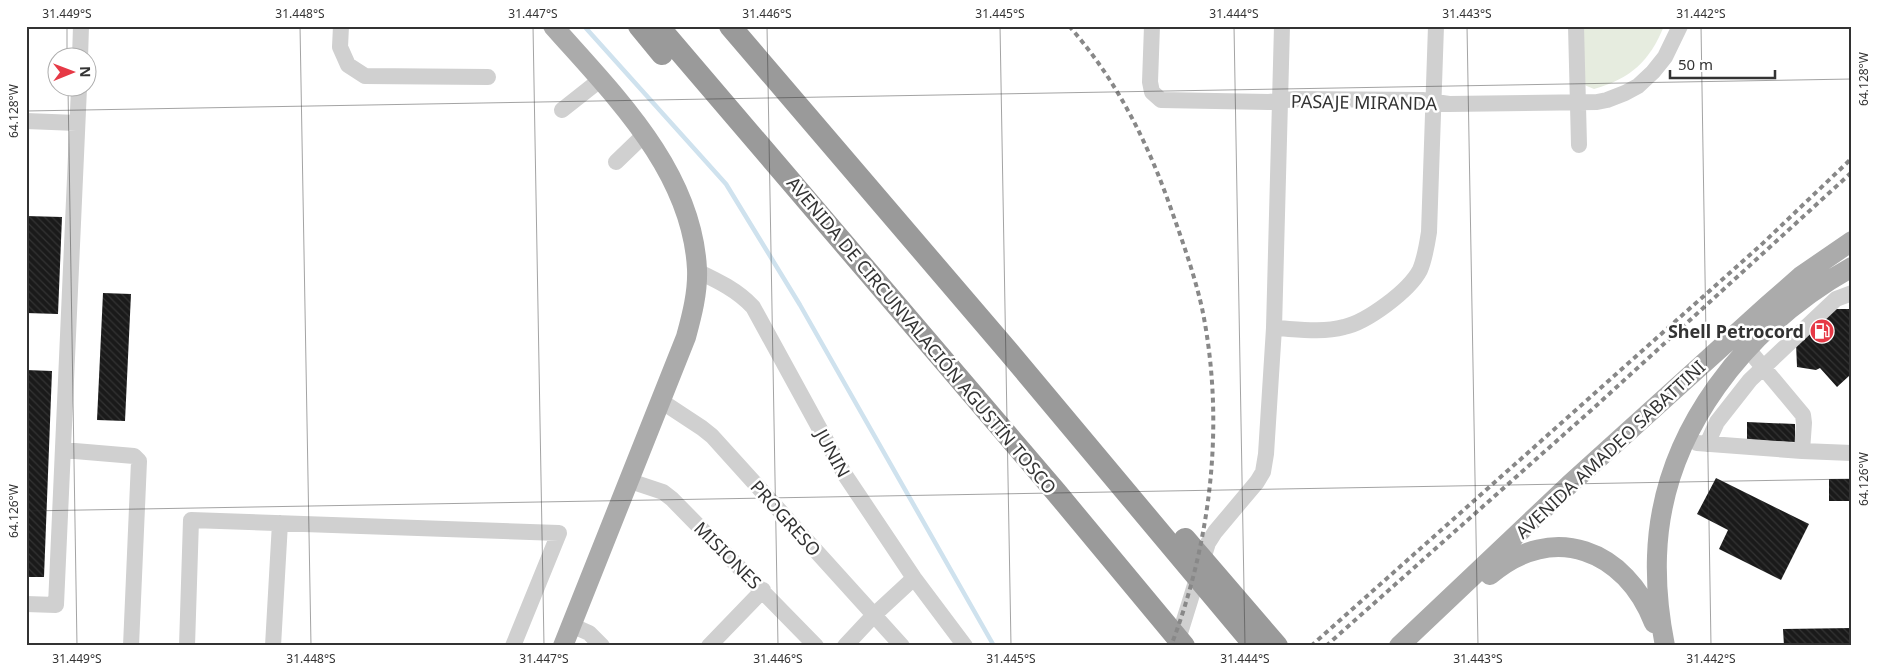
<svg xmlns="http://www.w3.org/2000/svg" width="1878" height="672" viewBox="0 0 1878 672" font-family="'Noto Sans',sans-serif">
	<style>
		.park { fill: #e6ecdf }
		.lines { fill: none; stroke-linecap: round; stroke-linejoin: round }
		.stream { stroke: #cfe2ee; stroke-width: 4.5 }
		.building { fill: url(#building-back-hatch) }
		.minor { stroke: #d0d0d0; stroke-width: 16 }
		.major { stroke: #ababab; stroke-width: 20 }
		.highway { stroke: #9a9a9a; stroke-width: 22 }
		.rail { stroke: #888; stroke-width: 4; stroke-dasharray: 5 4; stroke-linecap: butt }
		.ticks { fill: none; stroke: #333; stroke-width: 1; stroke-opacity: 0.45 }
		.labels { text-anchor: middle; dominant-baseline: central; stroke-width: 5; stroke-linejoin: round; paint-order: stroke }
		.street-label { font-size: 18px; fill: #333; stroke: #fff }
		.poi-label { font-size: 18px; font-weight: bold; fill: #333; stroke: #fff; text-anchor: end }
		.neatline { fill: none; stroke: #333; stroke-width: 2 }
		.ticks-label { font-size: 12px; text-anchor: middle; fill: #333 }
	</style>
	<defs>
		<pattern id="building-back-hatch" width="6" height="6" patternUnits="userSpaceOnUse" patternTransform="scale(1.25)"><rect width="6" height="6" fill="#1a1a1a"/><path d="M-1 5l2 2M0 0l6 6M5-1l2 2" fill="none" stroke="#333"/></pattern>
	</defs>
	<rect width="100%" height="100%" fill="#fff"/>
	<path class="park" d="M1581,26h83c-14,35 -34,53 -70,63l-12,-5z"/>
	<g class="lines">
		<path class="stream" d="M584,26l142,158 74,121 194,341"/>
	</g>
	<path class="building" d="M26,216l36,1 -4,97 -32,-1z
		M103,293l28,1 -6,127 -28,-1z
		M1834,309h18v70l-3,-3 -12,11 -17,-19 -4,2 -19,-3 -1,-24z
		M26,370l26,1 -8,206h-18z
		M1747,422l48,2v18l-48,-2z
		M1851,475l1,26h-23v-22h21z
		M1716,478l93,46 -28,56 -62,-31 9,-19 -31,-16z
		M1852,628v18h-68l-1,-17z"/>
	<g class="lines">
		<path class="minor" d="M341,26l-1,21 8,18 17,11 123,1
			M1152,26l-2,56 2,10 9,8 108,2 26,-3 127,1 27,4 148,-2 10,-2 18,-7 13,-7 15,-14 12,-15 15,-31
			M1576,26l3,119
			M80,58l1,-32
			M562,110l38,-30
			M26,121l51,2
			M616,162l28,-27
			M697,271c21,10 40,19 56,36l92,168 69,103 51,68
			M1274,328c22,1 48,5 70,-1 23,-5 65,-36 76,-57 5,-12 7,-25 9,-38l7,-206
			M1747,348l56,67 1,8 -2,28
			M661,401l41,27 10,8 190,210
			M1697,443l105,8 50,2
			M1707,444l10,-22 33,-42 86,-81 16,-6
			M63,450l71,6 5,5 -8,185
			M630,481l33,11 9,7 144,147
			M26,604l30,1 23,-517
			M571,625l18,8 13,13
			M187,646l4,-126 368,13 -46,113
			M273,646l7,-123
			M709,646l54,-56
			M845,646l29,-31 40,-37
			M1176,646l32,-103 7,-11 42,-50 6,-10 3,-18 8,-126 8,-302"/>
		<path class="major" d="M553,26c62,70 139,145 144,243 1,23 -5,46 -11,68l-123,309
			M1490,575c63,-54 136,-25 164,48
			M1399,646l170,-161 199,-180 33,-29 51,-35
			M1665,646c-6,-30 -9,-60 -8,-90 4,-125 90,-230 195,-289"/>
		<path class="highway" d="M639,26l23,28
			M658,26l398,466 128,154
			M730,26l278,325 247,295
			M1185,539l92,107"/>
		<path class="rail" d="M1069,26c47,53 78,115 101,180 12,34 24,67 32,102 23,112 10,231 -31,338
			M1311,646l450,-401 91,-87
			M1326,646l271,-241 255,-233"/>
	</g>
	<path class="ticks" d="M67,26v32M300,26l11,620M533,26l11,620M767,26l11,620M1000,26l11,620M1234,26l11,620M1467,26l11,620M1701,26l10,620M68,88l9,558M26,111l1826,-32M26,511l1826,-32"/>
	<defs>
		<symbol id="fuel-disc" viewBox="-11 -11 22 22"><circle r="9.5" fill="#e63946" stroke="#fff"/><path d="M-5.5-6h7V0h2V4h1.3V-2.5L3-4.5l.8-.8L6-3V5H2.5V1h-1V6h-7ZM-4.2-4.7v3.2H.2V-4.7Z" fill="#fff"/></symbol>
	</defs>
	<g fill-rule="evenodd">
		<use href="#fuel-disc" x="1808" y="317" width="28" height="28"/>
	</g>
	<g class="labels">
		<g class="street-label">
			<text transform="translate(1364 102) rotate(1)">PASAJE MIRANDA</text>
			<text transform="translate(922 335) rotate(50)">AVENIDA DE CIRCUNVALACIÓN AGUSTÍN TOSCO</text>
			<text transform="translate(1610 449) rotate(-43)">AVENIDA AMADEO SABATTINI</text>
			<text transform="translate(833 453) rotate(61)">JUNIN</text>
			<text transform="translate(786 518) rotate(48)">PROGRESO</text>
			<text transform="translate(728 555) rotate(45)">MISIONES</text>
		</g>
		<g class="poi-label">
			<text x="1804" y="331">Shell Petrocord</text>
		</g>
	</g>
	<rect width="1878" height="672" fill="none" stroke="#ffffff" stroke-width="55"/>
	<g transform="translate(72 72) rotate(89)"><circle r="24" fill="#ffffff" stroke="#adadad"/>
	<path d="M0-4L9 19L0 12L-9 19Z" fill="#e63946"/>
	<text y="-8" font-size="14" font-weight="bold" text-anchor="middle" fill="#333333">N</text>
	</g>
	<path d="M1670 70v8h105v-8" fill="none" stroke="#333333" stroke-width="2.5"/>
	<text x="1678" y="70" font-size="15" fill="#333333" stroke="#ffffff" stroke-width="4" paint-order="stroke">50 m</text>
	<rect x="28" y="28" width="1822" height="616" class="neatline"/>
	<g class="ticks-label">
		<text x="67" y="18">31.449°S</text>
		<text x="300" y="18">31.448°S</text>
		<text x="533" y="18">31.447°S</text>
		<text x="767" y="18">31.446°S</text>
		<text x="1000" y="18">31.445°S</text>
		<text x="1234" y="18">31.444°S</text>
		<text x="1467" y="18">31.443°S</text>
		<text x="1701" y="18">31.442°S</text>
		<text transform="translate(1864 79) rotate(-90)" y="4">64.128°W</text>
		<text transform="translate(14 111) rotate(-90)" y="4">64.128°W</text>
		<text transform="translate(1864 479) rotate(-90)" y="4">64.126°W</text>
		<text transform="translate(14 511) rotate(-90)" y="4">64.126°W</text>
		<text x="77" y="663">31.449°S</text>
		<text x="311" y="663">31.448°S</text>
		<text x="544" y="663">31.447°S</text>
		<text x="778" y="663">31.446°S</text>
		<text x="1011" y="663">31.445°S</text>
		<text x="1245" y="663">31.444°S</text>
		<text x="1478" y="663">31.443°S</text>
		<text x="1711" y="663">31.442°S</text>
	</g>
</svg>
